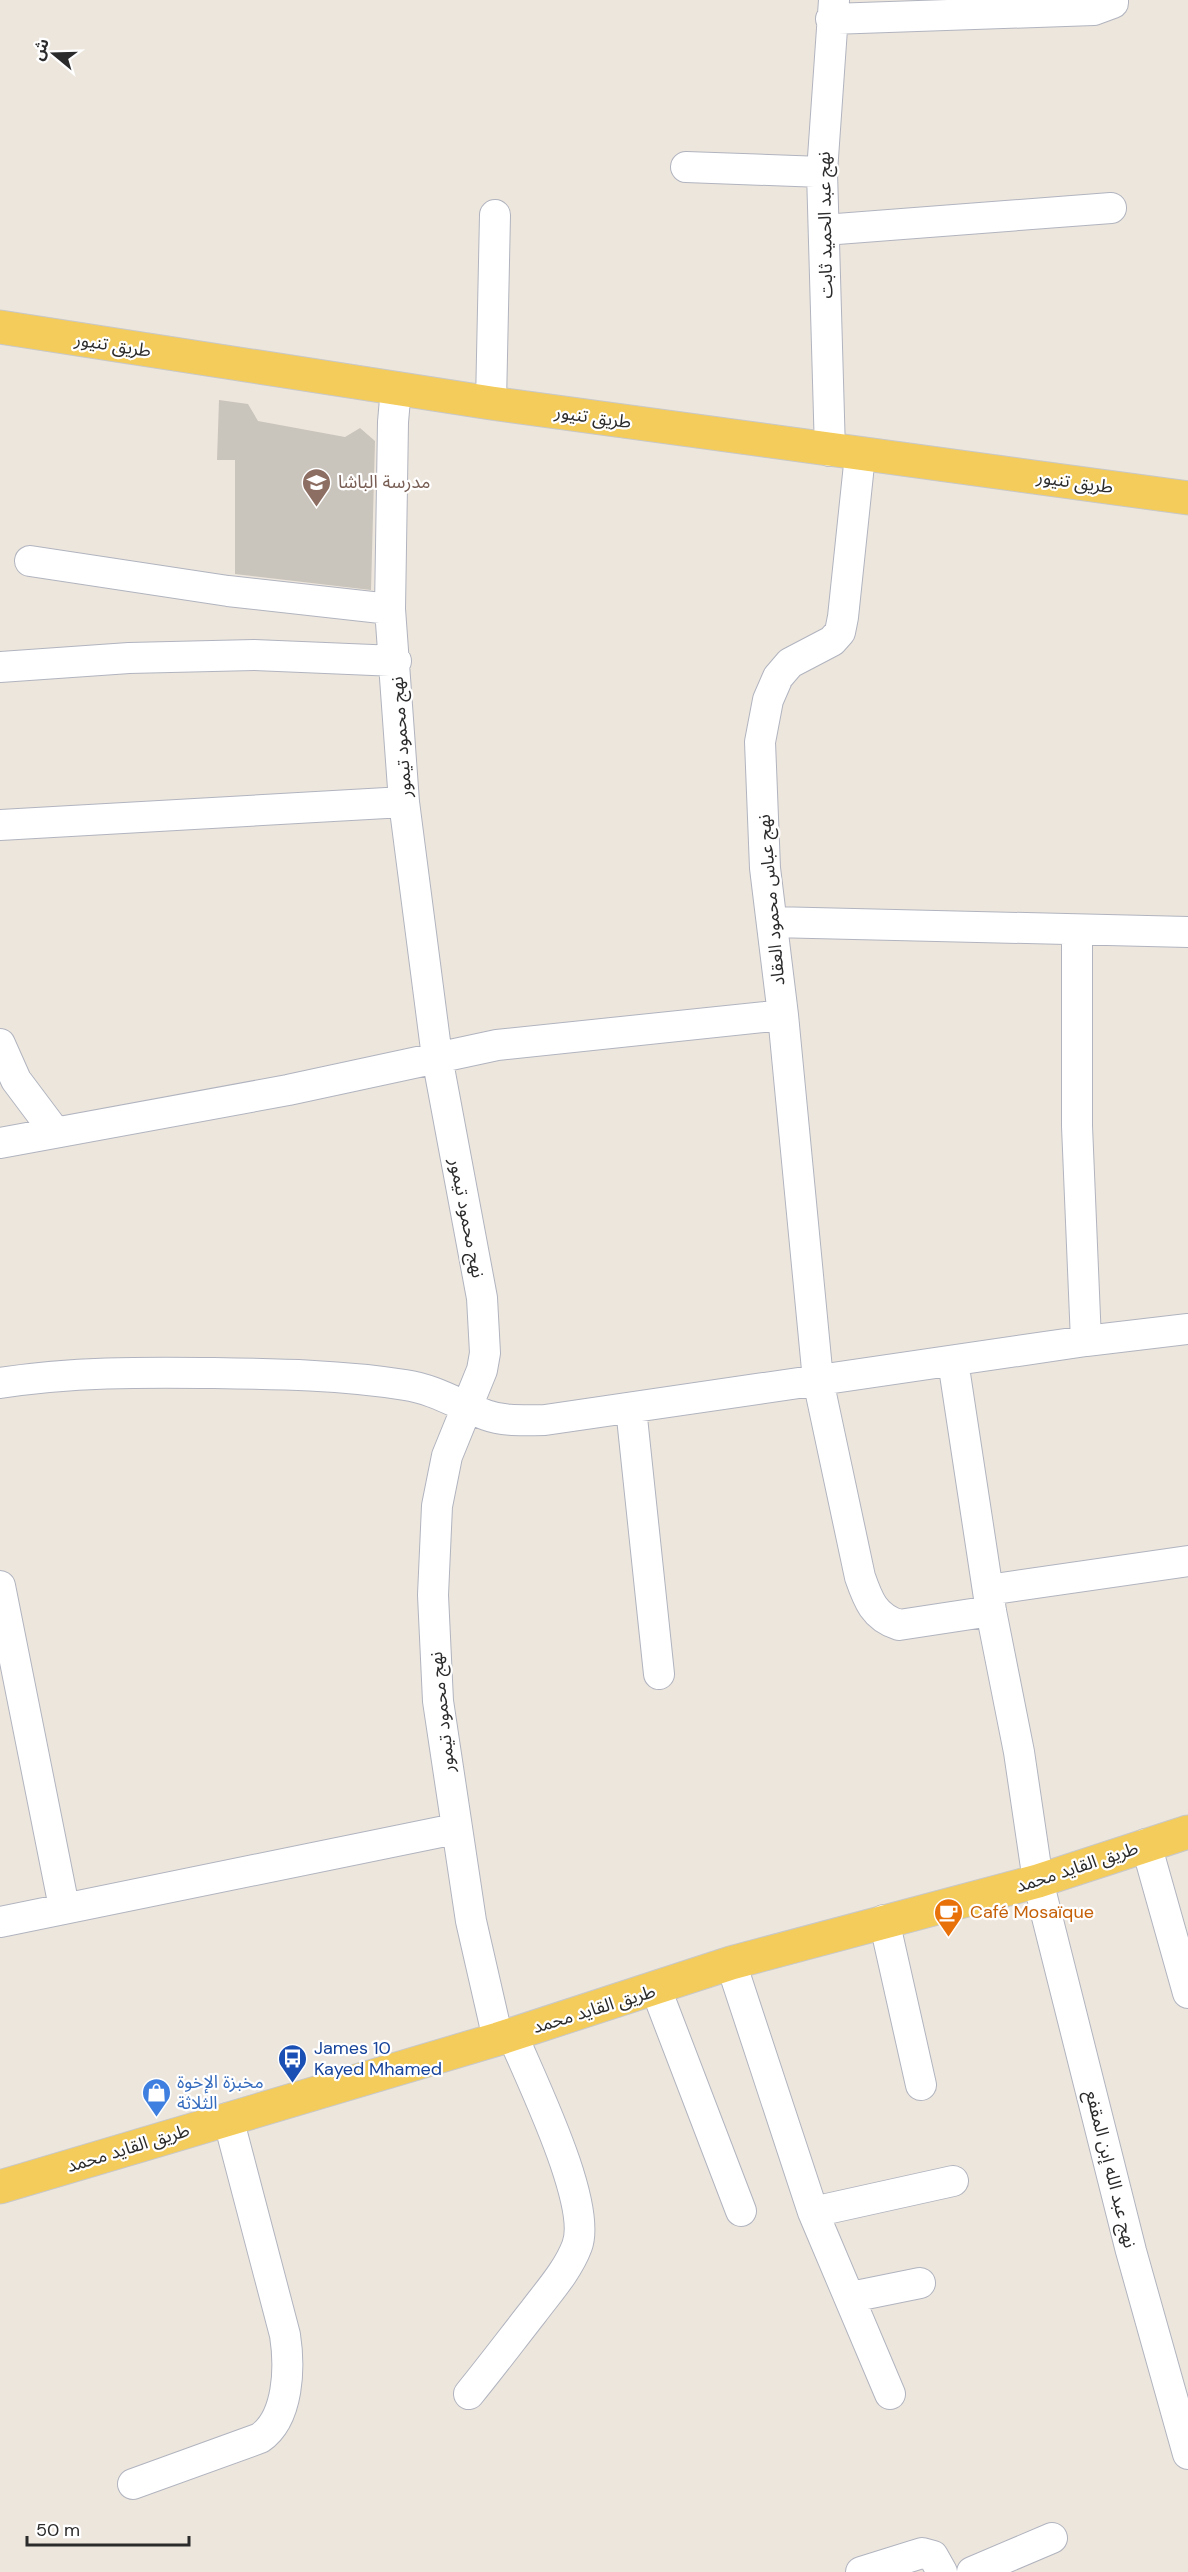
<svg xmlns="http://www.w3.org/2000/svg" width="1188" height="2572" viewBox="0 0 1188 2572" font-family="'DM Sans','Noto Sans Arabic',sans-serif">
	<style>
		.building { fill: #c9c4bc }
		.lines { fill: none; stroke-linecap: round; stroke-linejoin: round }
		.minor-casing { stroke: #b1b4bf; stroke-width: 32 }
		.major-casing { stroke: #c8c8c8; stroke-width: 35 }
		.minor { stroke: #fff; stroke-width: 30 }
		.major { stroke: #f4cc5b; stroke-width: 33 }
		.labels { text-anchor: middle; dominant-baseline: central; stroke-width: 4.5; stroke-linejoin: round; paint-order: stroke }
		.street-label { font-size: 18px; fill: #2b2b2b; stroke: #fff }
		.education-label { font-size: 18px; fill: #785e54; stroke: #fff; text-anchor: start }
		.food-label { font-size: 18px; fill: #c56008; stroke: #fff; text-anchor: start }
		.transit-label { font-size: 18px; fill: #164399; stroke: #fff; text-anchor: start }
		.shop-label { font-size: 18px; fill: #366cbe; stroke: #fff; text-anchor: start }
	</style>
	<rect width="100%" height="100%" fill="#ede6dd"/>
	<path class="building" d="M219,400l29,4 10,17 87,16 15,-9 15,13 -4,149 -136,-16v-114h-18z"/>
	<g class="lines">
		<defs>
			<path id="minor" d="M831,19l263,-9 19,-7v-3
				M686,167l136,5
				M824,230l287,-22
				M396,388l-3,34 -3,187 14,193 33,255 45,241 3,55 -3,17 -35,86 -10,50 -4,89 5,106 33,220 27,118
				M491,403l4,-188
				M830,451l-8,-279 12,-172
				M860,455l-17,162 -3,15 -8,9 -42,22 -12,14 -10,23 -8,42 5,126 18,147 35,365 42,197c8,23 14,40 39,48l92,-14
				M30,561l198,30 162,18
				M0,667l129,-9 125,-3 142,6
				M0,825l404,-23
				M772,922l416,10
				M1077,931v195l9,215
				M0,1044l16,36 39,52
				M0,1143l288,-53 209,-45 286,-30
				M953,1361l38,250 28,141 19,129 93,370 57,203
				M0,1383c71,-11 142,-11 214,-10 64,1 128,2 191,12 29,4 54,20 81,30 19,7 39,5 59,5l541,-79 102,-12
				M631,1408l28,266
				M0,1586l64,321
				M988,1590l200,-29
				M1146,1844l42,149
				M884,1920l37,165
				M0,1922l455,-93
				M731,1963l82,249 77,182
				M656,1989l85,222
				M813,2212l140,-31
				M851,2297l69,-14
				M469,2394c22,-27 43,-55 65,-83 15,-20 34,-41 43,-65 16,-42 -47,-168 -65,-212
				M133,2484l127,-46c29,-20 30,-71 25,-103l-57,-217
				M861,2572l61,-19 11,3 9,16
				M972,2572l80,-34"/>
			<path id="major" d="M0,327l491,76 697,95
				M0,2187l498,-148 233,-76 307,-82 150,-49"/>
		</defs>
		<use href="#minor" class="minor-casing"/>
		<use href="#major" class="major-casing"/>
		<use href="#minor" class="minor"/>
		<use href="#major" class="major"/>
	</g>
	<defs>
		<symbol id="school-pin" viewBox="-11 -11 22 30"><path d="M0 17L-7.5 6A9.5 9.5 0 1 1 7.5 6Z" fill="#8d6e63" stroke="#fff"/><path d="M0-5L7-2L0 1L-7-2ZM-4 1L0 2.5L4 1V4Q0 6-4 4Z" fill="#fff"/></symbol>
		<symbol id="cafe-pin" viewBox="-11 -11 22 30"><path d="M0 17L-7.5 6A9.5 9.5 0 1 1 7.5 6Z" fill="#e8710a" stroke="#fff"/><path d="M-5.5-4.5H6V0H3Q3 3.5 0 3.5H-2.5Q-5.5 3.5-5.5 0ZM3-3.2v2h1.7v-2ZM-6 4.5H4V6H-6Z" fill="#fff"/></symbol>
		<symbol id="bus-pin" viewBox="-11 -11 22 30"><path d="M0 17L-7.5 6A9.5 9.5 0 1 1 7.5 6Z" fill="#1a4fb4" stroke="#fff"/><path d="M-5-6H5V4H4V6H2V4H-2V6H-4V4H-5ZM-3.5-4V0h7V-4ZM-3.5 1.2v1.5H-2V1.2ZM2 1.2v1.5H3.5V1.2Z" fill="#fff"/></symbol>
		<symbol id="shop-pin" viewBox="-11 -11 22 30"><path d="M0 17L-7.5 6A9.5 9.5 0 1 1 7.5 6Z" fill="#3f7fe0" stroke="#fff"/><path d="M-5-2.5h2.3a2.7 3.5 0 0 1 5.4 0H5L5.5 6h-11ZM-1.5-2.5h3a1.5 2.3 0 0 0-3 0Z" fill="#fff"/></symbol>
	</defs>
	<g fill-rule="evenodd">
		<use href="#school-pin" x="300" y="466" width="33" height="45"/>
		<use href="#cafe-pin" x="932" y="1896" width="33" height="45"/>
		<use href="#bus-pin" x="276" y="2042" width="33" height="45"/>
		<use href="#shop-pin" x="140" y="2076" width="33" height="45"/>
	</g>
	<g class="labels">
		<g class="street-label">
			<text transform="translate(825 225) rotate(-91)">نهج عبد الحميد ثابت</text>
			<text transform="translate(113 345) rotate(9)">طريق تنيور</text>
			<text transform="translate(593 417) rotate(8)">طريق تنيور</text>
			<text transform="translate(1075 482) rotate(8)">طريق تنيور</text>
			<text transform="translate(401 737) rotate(-94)">نهج محمود تيمور</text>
			<text transform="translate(771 900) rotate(-95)">نهج عباس محمود العقاد</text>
			<text transform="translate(467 1218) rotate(79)">نهج محمود تيمور</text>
			<text transform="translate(442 1712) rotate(-96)">نهج محمود تيمور</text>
			<text transform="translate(1077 1867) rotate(-18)">طريق القايد محمد</text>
			<text transform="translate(594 2009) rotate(-17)">طريق القايد محمد</text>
			<text transform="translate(128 2148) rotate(-17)">طريق القايد محمد</text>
			<text transform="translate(1111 2169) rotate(76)">نهج عبد الله إبن المقفع</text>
		</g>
		<g class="education-label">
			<text x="338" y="482">مدرسة الباشا</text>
		</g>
		<g class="food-label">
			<text x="970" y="1912">Café Mosaïque</text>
		</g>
		<g class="transit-label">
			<text x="314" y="2048">James 10<tspan x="314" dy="21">Kayed Mhamed</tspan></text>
		</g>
		<g class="shop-label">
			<text x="177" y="2082">مخبزة الإخوة<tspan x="177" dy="21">الثلاثة</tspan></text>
		</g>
	</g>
	<g transform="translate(54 54) rotate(289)" stroke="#ffffff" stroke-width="4.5" paint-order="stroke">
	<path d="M0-4.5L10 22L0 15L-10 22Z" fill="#2b2b2b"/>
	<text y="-9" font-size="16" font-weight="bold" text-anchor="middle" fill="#2b2b2b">ش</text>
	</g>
	<path d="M27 2536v9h162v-9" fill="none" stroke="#2b2b2b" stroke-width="3"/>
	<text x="36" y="2536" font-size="18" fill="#2b2b2b" stroke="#ffffff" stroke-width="4.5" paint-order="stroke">50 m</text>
</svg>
